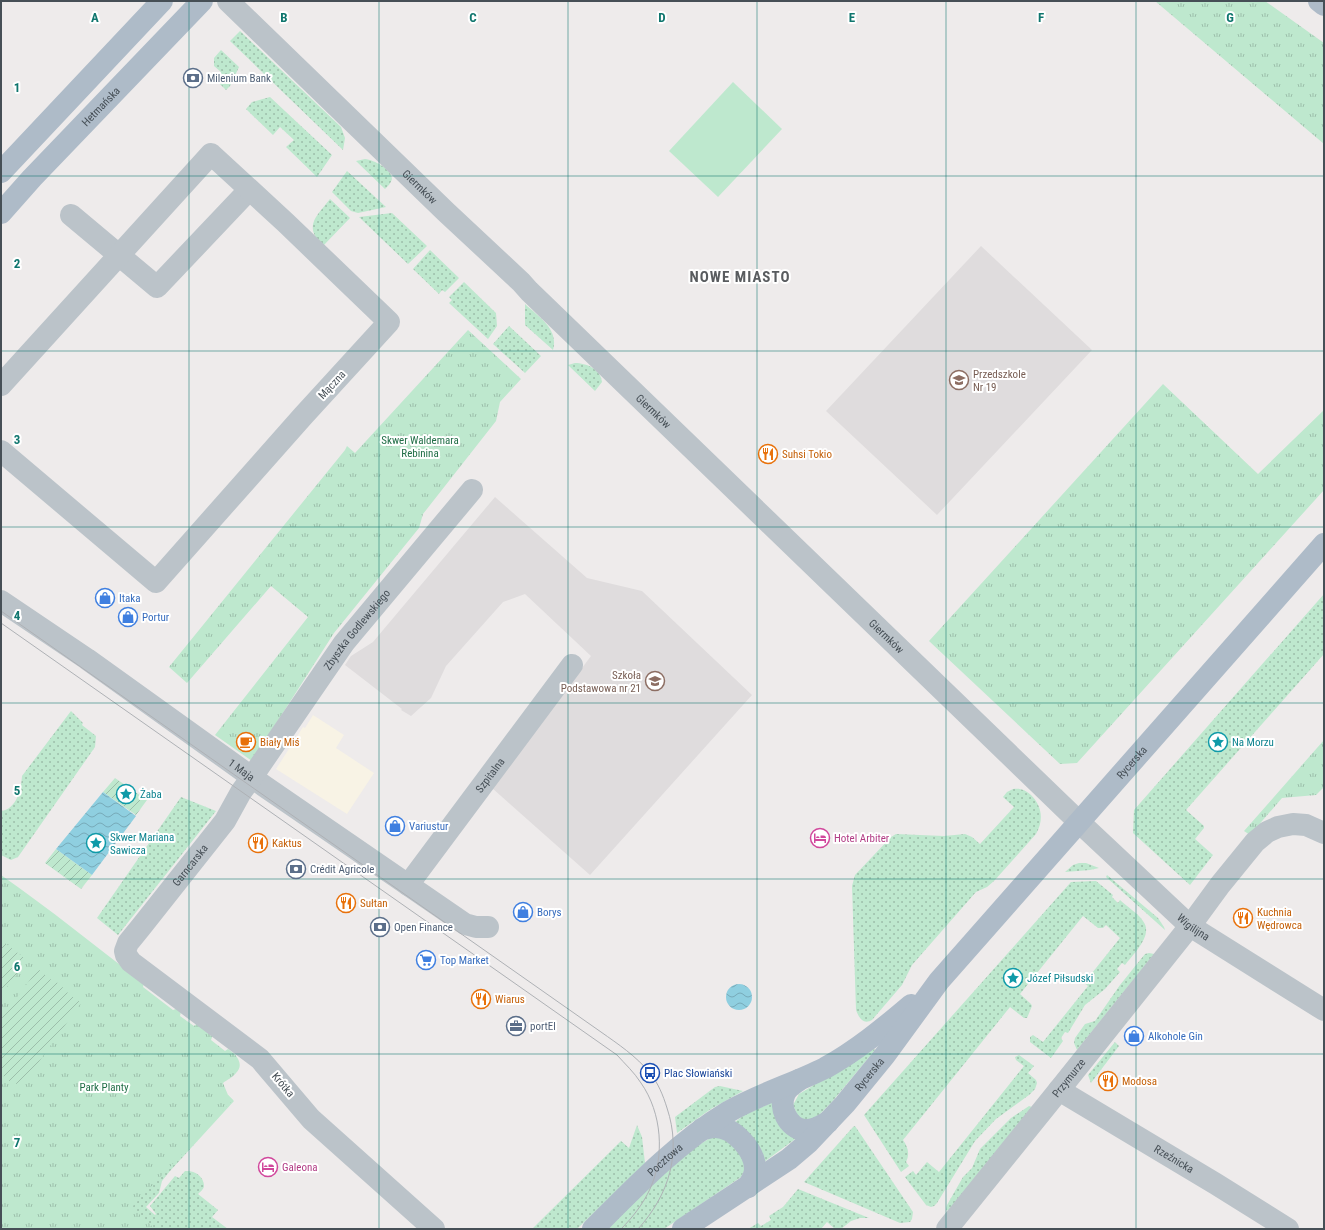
<svg xmlns="http://www.w3.org/2000/svg" width="1325" height="1230" viewBox="0 0 1325 1230" font-family="'Roboto Condensed',sans-serif">
	<style>
		.commercial { fill: #f8f3e5 }
		.education { fill: #dfdcdd }
		.grass { fill: url(#grass-dots) }
		.park { fill: url(#park-tufts) }
		.garden { fill: url(#garden-furrows) }
		.pitch { fill: #bee8ce }
		.water { fill: url(#water-waves) }
		.lines { fill: none; stroke-linecap: round; stroke-linejoin: round }
		.minor { stroke: #bbc3c9; stroke-width: 22 }
		.major { stroke: #aebbc8; stroke-width: 22 }
		.tram { stroke: #aeb1b5; stroke-width: 1 }
		.grid { fill: none; stroke: #0f766e; stroke-width: 1; stroke-opacity: 0.55 }
		.labels { text-anchor: middle; dominant-baseline: central; stroke-width: 4; stroke-linejoin: round; paint-order: stroke }
		.service-label { font-size: 11px; fill: #4e5e75; stroke: #fff; text-anchor: start }
		.street-label { font-size: 11px; fill: #464f56; stroke: #fff }
		.education-label { font-size: 11px; fill: #785e54; stroke: #fff; text-anchor: start }
		.park-label { font-size: 11px; fill: #216e47; stroke: #fff }
		.food-label { font-size: 11px; fill: #c56008; stroke: #fff; text-anchor: start }
		.shop-label { font-size: 11px; fill: #366cbe; stroke: #fff; text-anchor: start }
		.culture-label { font-size: 11px; fill: #0d838f; stroke: #fff; text-anchor: start }
		.hotel-label { font-size: 11px; fill: #b23c85; stroke: #fff; text-anchor: start }
		.transit-label { font-size: 11px; fill: #164399; stroke: #fff; text-anchor: start }
		.district-label { font-size: 15px; font-weight: bold; letter-spacing: 1px; fill: #595c5f; stroke: #fff }
		.grid-label { font-size: 13px; text-anchor: middle; font-weight: bold; fill: #0f766e; stroke: #fff; stroke-width: 4; stroke-linejoin: round; paint-order: stroke }
	</style>
	<defs>
		<pattern id="grass-dots" width="8" height="8" patternUnits="userSpaceOnUse"><rect width="8" height="8" fill="#bee8ce"/><path d="M2 2h.1M6 6h.1" fill="none" stroke="#9cbeaa" stroke-width="1.8" stroke-linecap="round"/></pattern>
		<pattern id="park-tufts" width="24" height="20" patternUnits="userSpaceOnUse"><rect width="24" height="20" fill="#bee8ce"/><path d="M3 7l-1-3M5 7V3M7 7l1-3M15 17l-1-3M17 17v-4M19 17l1-3" fill="none" stroke="#9cbeaa"/></pattern>
		<pattern id="garden-furrows" width="10" height="10" patternUnits="userSpaceOnUse"><rect width="10" height="10" fill="#bee8ce"/><path d="M-1 1l2-2M0 10L10 0M9 11l2-2" fill="none" stroke="#9cbeaa"/></pattern>
		<pattern id="water-waves" width="16" height="10" patternUnits="userSpaceOnUse"><rect width="16" height="10" fill="#8fcfe0"/><path d="M0 5q4-4 8 0t8 0" fill="none" stroke="#77aab8"/></pattern>
	</defs>
	<rect width="100%" height="100%" fill="#eeebeb"/>
	<path class="commercial" d="M313,715l31,20 -8,13 38,25 -27,41 -71,-45 27,-42 2,1z"/>
	<path class="education" d="M981,246l111,104 -155,165 -111,-104z
		M495,497l92,81 55,13 110,104 -162,180 -98,-87 99,-132 -66,-62 -22,8 -57,64 -15,32 -20,18 -10,-6 1,-1 -57,-44 6,-9 22,-14z"/>
	<path class="grass" d="M240,31l101,96 4,11 -2,12 -113,-109z
		M221,50l18,17 -9,19 -4,4 -11,-11 6,-7 -7,-6v-8z
		M270,97l62,58 -15,22 -31,-30 8,-7 -14,-13 -7,8 -27,-26 6,-7z
		M365,159c9,1 27,10 27,20 -1,4 -4,7 -7,10l-29,-28z
		M347,171l39,36 -28,6 -7,-2 -19,-19z
		M330,199l20,19 -27,28c-20,-20 -7,-29 7,-47z
		M392,213l35,33 -19,18 -49,-47z
		M430,250l29,28 -14,14 -3,-2 -3,4 -26,-25z
		M464,282l32,31 1,13 -9,13 -39,-36 3,-3 -3,-3z
		M525,304c14,13 34,25 28,46l-28,-25z
		M509,326l32,30 -16,17 -32,-29z
		M575,363c11,0 26,6 27,19l-7,9 -27,-26z
		M1324,594v60l-138,156 18,16v2l-9,11 18,16 -23,30 -57,-52 1,-23z
		M71,711l12,12 -1,2 14,11 -1,11 -77,110 -7,3 -10,-5v-44c16,-2 20,-22 21,-35z
		M1013,789c8,-1 12,1 18,6 11,11 13,25 5,39l-42,47 -7,6 -11,5 -64,73 -10,20 -30,35c-9,5 -13,-2 -16,-10l-4,-124 3,-11 36,-38 5,-3 48,2 21,-2 7,3 8,7 34,-37 -11,-10 4,-5z
		M181,797l35,14 -98,124 -21,-17z
		M1079,863h7l13,5 -9,2 -25,2 8,-7z
		M1107,875l51,43 6,9 1,3 -59,-53z
		M1096,881l17,14 -1,2 6,6 2,-3c7,7 18,13 23,21 11,14 -10,33 -18,44l-3,-2 -5,6 3,3 -15,17 -20,16 -17,28 -3,-1 -4,6 2,3 -12,17 -21,-16v-5l3,-2 10,7 45,-56 -4,-3 36,-45 -14,-13 -3,3h-5l-15,-12 -63,78 11,10 1,2 -5,12h-3l-14,-11 -107,133c5,7 7,14 3,22l3,4 -8,6 -37,-57 207,-233z
		M1149,953l5,1 -77,96 -3,-7 1,-5 10,-14 10,-3 25,-36 25,-31z
		M1115,1042l4,4 -28,37 -3,-8z
		M874,1049l1,1 -44,53 -13,13 -17,7 -8,-18 6,-11z
		M1019,1055l15,11 -6,7 8,7 1,3 -2,6 -6,6 -33,24 -21,22 -38,62 -3,3 -3,1 -5,-2 -21,-28 8,-6 3,4 11,-13 12,10 85,-106 -8,-6 -1,-3z
		M720,1086l23,5 -32,18 -34,24 -2,-16 40,-30z
		M228,1095l6,6 -64,70 -8,10 -3,12 -13,14 9,8 1,-1 -6,-8 25,-30 4,2 6,-7c9,-1 19,5 19,15 0,3 -4,6 -6,8l20,16 -6,7 16,12h-99l-1,-26z
		M771,1103h2l25,34 -34,25 -29,-40 9,-7z
		M1029,1106l3,1 -84,104 -2,-2 1,-4 16,-28 9,-9 8,-19 31,-31z
		M637,1125l5,12 3,26 -68,66h-45l89,-88 8,7z
		M855,1126l58,86 -1,7 -2,3 -10,1 -96,-41 49,-55z
		M712,1137c21,-1 27,15 34,30l-5,10 -77,52h-56c31,-32 65,-70 104,-92z
		M798,1189l71,29h-9l-9,3 -10,8h-6l-8,-7 -6,7h-73l10,-6 3,3 10,-6 -2,-4 14,-9z"/>
	<path class="park" d="M1155,1h110l59,42v101z
		M468,330l53,49 -21,23 -4,19 -73,93 -4,14 -85,105 -82,128 -37,-26 93,-118 -37,-31 -84,97 -18,-16 176,-217 2,-4 8,7z
		M1163,384l95,90 66,-64v80l-247,273 -17,1 -131,-123z
		M1324,740v47l-8,8 -34,3 -32,37 -6,-4z
		M1,875c49,34 95,72 143,108l-1,4 30,23 9,-3 -2,9 14,10 6,-5 14,11 -3,8 14,11 3,-2c8,5 17,15 8,24 -3,4 -9,7 -13,10l5,12 5,5 -101,107 23,22h-154z"/>
	<path class="garden" d="M115,778l32,22 -11,15 -33,-23z
		M56,849l36,26 -11,14 -36,-26z
		M1,940l26,20 -26,35z
		M38,969l17,14c4,-1 8,2 8,6l18,14 -58,81c-11,1 -15,-4 -22,-10v-55z"/>
	<path class="pitch" d="M733,82l49,47 -64,68 -49,-46z"/>
	<path class="water" d="M103,792l33,24 -44,59 -36,-26z
		M726 997a13 13 0 1 1 26 0a13 13 0 1 1-26 0Z"/>
	<g class="lines">
		<g class="minor">
			<path id="s1" d="M228,1l218,211 75,70 8,9 550,531 111,104 134,84"/>
			<path d="M71,215l86,72 92,-97"/>
			<path d="M1,385l210,-231 75,69 103,99 -86,94 -147,166 -155,-131"/>
			<path id="s2" d="M1,601l86,58 177,127 201,138 11,3h12"/>
			<path id="s3" d="M408,885l164,-220"/>
			<path id="s4" d="M1059,1090l157,94 72,45"/>
			<path id="s5" d="M434,1229l-123,-110 -51,-60 -129,-97 -5,-7 -1,-4 3,-8 13,-16 84,-106 16,-29 11,-15 92,-134 128,-153"/>
			<path id="s6" d="M947,1229l112,-139 131,-164 30,-41 35,-43 12,-10 11,-5 15,-3 13,1 18,8"/>
		</g>
		<g class="major">
			<path d="M1319,1l5,4"/>
			<path d="M1,172l161,-171"/>
			<path id="s7" d="M1,213l31,-35 170,-177"/>
			<path d="M799,1080c-5,4 -11,7 -14,13 -7,14 3,35 19,37 9,1 17,-4 24,-8"/>
			<path d="M702,1129c4,0 8,-2 12,-2 20,-1 41,24 41,42 0,7 -4,12 -7,18"/>
			<path id="s8" d="M593,1229c42,-42 84,-86 135,-117 31,-18 65,-28 97,-44 31,-17 59,-40 86,-63"/>
			<path id="s9" d="M683,1229l106,-70 20,-17 36,-38 40,-49 54,-74 385,-437"/>
		</g>
		<path class="tram" d="M1,611l600,421c17,12 35,24 49,41 8,10 13,22 17,35 15,45 2,87 -29,121
			M1,623l616,432c8,9 17,17 24,28 21,30 24,73 9,106 -7,15 -17,28 -29,40"/>
	</g>
	<path class="grid" d="M189,1v1228M379,1v1228M568,1v1228M757,1v1228M946,1v1228M1136,1v1228M1,176h1323M1,351h1323M1,527h1323M1,703h1323M1,879h1323M1,1054h1323"/>
	<defs>
		<symbol id="bank-ring" viewBox="-11 -11 22 22"><circle r="9.5" fill="#fff" stroke="#5c6f8a" stroke-width="1.5"/><path d="M-6-4H6V4H-6ZM0-2.3a2.3 2.3 0 1 0 0 4.6a2.3 2.3 0 1 0 0-4.6Z" fill="#5c6f8a"/></symbol>
		<symbol id="school-ring" viewBox="-11 -11 22 22"><circle r="9.5" fill="#fff" stroke="#8d6e63" stroke-width="1.5"/><path d="M0-5L7-2L0 1L-7-2ZM-4 1L0 2.5L4 1V4Q0 6-4 4Z" fill="#8d6e63"/></symbol>
		<symbol id="restaurant-ring" viewBox="-11 -11 22 22"><circle r="9.5" fill="#fff" stroke="#e8710a" stroke-width="1.5"/><path d="M-5-6h1v4h1v-4h1v4h1v-4h1v5L-1.5 .5V6h-2V.5L-5-1ZM5-6V6H3V1.5H1.5Q1.5-4 5-6Z" fill="#e8710a"/></symbol>
		<symbol id="shop-ring" viewBox="-11 -11 22 22"><circle r="9.5" fill="#fff" stroke="#3f7fe0" stroke-width="1.5"/><path d="M-5-2.5h2.3a2.7 3.5 0 0 1 5.4 0H5L5.5 6h-11ZM-1.5-2.5h3a1.5 2.3 0 0 0-3 0Z" fill="#3f7fe0"/></symbol>
		<symbol id="cafe-ring" viewBox="-11 -11 22 22"><circle r="9.5" fill="#fff" stroke="#e8710a" stroke-width="1.5"/><path d="M-5.5-4.5H6V0H3Q3 3.5 0 3.5H-2.5Q-5.5 3.5-5.5 0ZM3-3.2v2h1.7v-2ZM-6 4.5H4V6H-6Z" fill="#e8710a"/></symbol>
		<symbol id="sight-ring" viewBox="-11 -11 22 22"><circle r="9.5" fill="#fff" stroke="#0f9aa8" stroke-width="1.5"/><path d="M0-6L1.8-2.2L6-1.7L2.9 1.2L3.7 5.4L0 3.3L-3.7 5.4L-2.9 1.2L-6-1.7L-1.8-2.2Z" fill="#0f9aa8"/></symbol>
		<symbol id="hotel-ring" viewBox="-11 -11 22 22"><circle r="9.5" fill="#fff" stroke="#d1479c" stroke-width="1.5"/><path d="M-6-4.5h1.5V1H6V5H4.5V3h-9V5H-6ZM-4 0a1.8 1.8 0 1 1 3.6 0ZM.5 0V-2.5h3Q6-2.5 6 0Z" fill="#d1479c"/></symbol>
		<symbol id="supermarket-ring" viewBox="-11 -11 22 22"><circle r="9.5" fill="#fff" stroke="#3f7fe0" stroke-width="1.5"/><path d="M-6-5.5h2.5l.6 2H6L4.5 2H-2.5L-4.4-4H-6ZM-1.5 3.2a1.3 1.3 0 1 0 .1 0ZM3 3.2a1.3 1.3 0 1 0 .1 0Z" fill="#3f7fe0"/></symbol>
		<symbol id="office-ring" viewBox="-11 -11 22 22"><circle r="9.5" fill="#fff" stroke="#5c6f8a" stroke-width="1.5"/><path d="M-6-3h4V-5.5h4V-3h4V5H-6ZM-1-4.5V-3h2v-1.5ZM-6 0V1H6V0Z" fill="#5c6f8a"/></symbol>
		<symbol id="bus-ring" viewBox="-11 -11 22 22"><circle r="9.5" fill="#fff" stroke="#1a4fb4" stroke-width="1.5"/><path d="M-5-6H5V4H4V6H2V4H-2V6H-4V4H-5ZM-3.5-4V0h7V-4ZM-3.5 1.2v1.5H-2V1.2ZM2 1.2v1.5H3.5V1.2Z" fill="#1a4fb4"/></symbol>
	</defs>
	<g fill-rule="evenodd">
		<use href="#bank-ring" x="182" y="67" width="22" height="22"/>
		<use href="#school-ring" x="948" y="369" width="22" height="22"/>
		<use href="#restaurant-ring" x="757" y="443" width="22" height="22"/>
		<use href="#shop-ring" x="94" y="587" width="22" height="22"/>
		<use href="#shop-ring" x="117" y="606" width="22" height="22"/>
		<use href="#school-ring" x="644" y="670" width="22" height="22"/>
		<use href="#cafe-ring" x="235" y="731" width="22" height="22"/>
		<use href="#sight-ring" x="1207" y="731" width="22" height="22"/>
		<use href="#sight-ring" x="115" y="783" width="22" height="22"/>
		<use href="#shop-ring" x="384" y="815" width="22" height="22"/>
		<use href="#hotel-ring" x="809" y="827" width="22" height="22"/>
		<use href="#sight-ring" x="85" y="832" width="22" height="22"/>
		<use href="#restaurant-ring" x="247" y="832" width="22" height="22"/>
		<use href="#bank-ring" x="285" y="858" width="22" height="22"/>
		<use href="#restaurant-ring" x="335" y="892" width="22" height="22"/>
		<use href="#shop-ring" x="512" y="901" width="22" height="22"/>
		<use href="#restaurant-ring" x="1232" y="907" width="22" height="22"/>
		<use href="#bank-ring" x="369" y="916" width="22" height="22"/>
		<use href="#supermarket-ring" x="415" y="949" width="22" height="22"/>
		<use href="#sight-ring" x="1002" y="967" width="22" height="22"/>
		<use href="#restaurant-ring" x="470" y="988" width="22" height="22"/>
		<use href="#office-ring" x="505" y="1015" width="22" height="22"/>
		<use href="#shop-ring" x="1123" y="1025" width="22" height="22"/>
		<use href="#bus-ring" x="639" y="1062" width="22" height="22"/>
		<use href="#restaurant-ring" x="1097" y="1070" width="22" height="22"/>
		<use href="#hotel-ring" x="257" y="1156" width="22" height="22"/>
	</g>
	<g class="labels">
		<g class="service-label">
			<text x="207" y="78">Milenium Bank</text>
			<text x="310" y="869">Crédit Agricole</text>
			<text x="394" y="927">Open Finance</text>
			<text x="530" y="1026">portEl</text>
		</g>
		<g class="street-label">
			<text stroke="none"><textPath href="#s7" startOffset="146">Hetmańska</textPath></text>
			<text stroke="none"><textPath href="#s1" startOffset="267">Giermków</textPath></text>
			<text transform="translate(332 385) rotate(-47)">Mączna</text>
			<text stroke="none"><textPath href="#s1" startOffset="591">Giermków</textPath></text>
			<text stroke="none"><textPath href="#s5" startOffset="815">Zbyszka Godlewskiego</textPath></text>
			<text stroke="none"><textPath href="#s1" startOffset="915">Giermków</textPath></text>
			<text stroke="none"><textPath href="#s9" startOffset="652">Rycerska</textPath></text>
			<text stroke="none"><textPath href="#s2" startOffset="294">1 Maja</textPath></text>
			<text stroke="none"><textPath href="#s3" startOffset="137">Szpitalna</textPath></text>
			<text stroke="none"><textPath href="#s5" startOffset="526">Garncarska</textPath></text>
			<text stroke="none"><textPath href="#s1" startOffset="1338">Wigilijna</textPath></text>
			<text stroke="none"><textPath href="#s9" startOffset="244">Rycerska</textPath></text>
			<text stroke="none"><textPath href="#s6" startOffset="194">Przymurze</textPath></text>
			<text transform="translate(283 1085) rotate(50)">Krótka</text>
			<text stroke="none"><textPath href="#s4" startOffset="134">Rzeźnicka</textPath></text>
			<text stroke="none"><textPath href="#s8" startOffset="100">Pocztowa</textPath></text>
		</g>
		<g class="education-label">
			<text x="973" y="374">Przedszkole<tspan x="973" dy="13">Nr 19</tspan></text>
			<text x="641" y="675" text-anchor="end">Szkoła<tspan x="641" dy="13">Podstawowa nr 21</tspan></text>
		</g>
		<g class="park-label">
			<text x="420" y="440">Skwer Waldemara<tspan x="420" dy="13">Rebinina</tspan></text>
			<text x="104" y="1087">Park Planty</text>
		</g>
		<g class="food-label">
			<text x="782" y="454">Suhsi Tokio</text>
			<text x="260" y="742">Biały Miś</text>
			<text x="272" y="843">Kaktus</text>
			<text x="360" y="903">Sułtan</text>
			<text x="1257" y="912">Kuchnia<tspan x="1257" dy="13">Wędrowca</tspan></text>
			<text x="495" y="999">Wiarus</text>
			<text x="1122" y="1081">Modosa</text>
		</g>
		<g class="shop-label">
			<text x="119" y="598">Itaka</text>
			<text x="142" y="617">Portur</text>
			<text x="409" y="826">Variustur</text>
			<text x="537" y="912">Borys</text>
			<text x="440" y="960">Top Market</text>
			<text x="1148" y="1036">Alkohole Gin</text>
		</g>
		<g class="culture-label">
			<text x="1232" y="742">Na Morzu</text>
			<text x="140" y="794">Żaba</text>
			<text x="110" y="837">Skwer Mariana<tspan x="110" dy="13">Sawicza</tspan></text>
			<text x="1027" y="978">Józef Piłsudski</text>
		</g>
		<g class="hotel-label">
			<text x="834" y="838">Hotel Arbiter</text>
			<text x="282" y="1167">Galeona</text>
		</g>
		<g class="transit-label">
			<text x="664" y="1073">Plac Słowiański</text>
		</g>
		<g class="district-label">
			<text x="740" y="277">NOWE MIASTO</text>
		</g>
	</g>
	<g class="grid-label">
		<text x="95" y="22">A</text>
		<text x="284" y="22">B</text>
		<text x="473" y="22">C</text>
		<text x="662" y="22">D</text>
		<text x="852" y="22">E</text>
		<text x="1041" y="22">F</text>
		<text x="1230" y="22">G</text>
		<text x="17" y="92">1</text>
		<text x="17" y="268">2</text>
		<text x="17" y="444">3</text>
		<text x="17" y="620">4</text>
		<text x="17" y="795">5</text>
		<text x="17" y="971">6</text>
		<text x="17" y="1147">7</text>
	</g>
	<rect width="1325" height="1230" fill="none" stroke="#464f56" stroke-width="4"/>
</svg>
